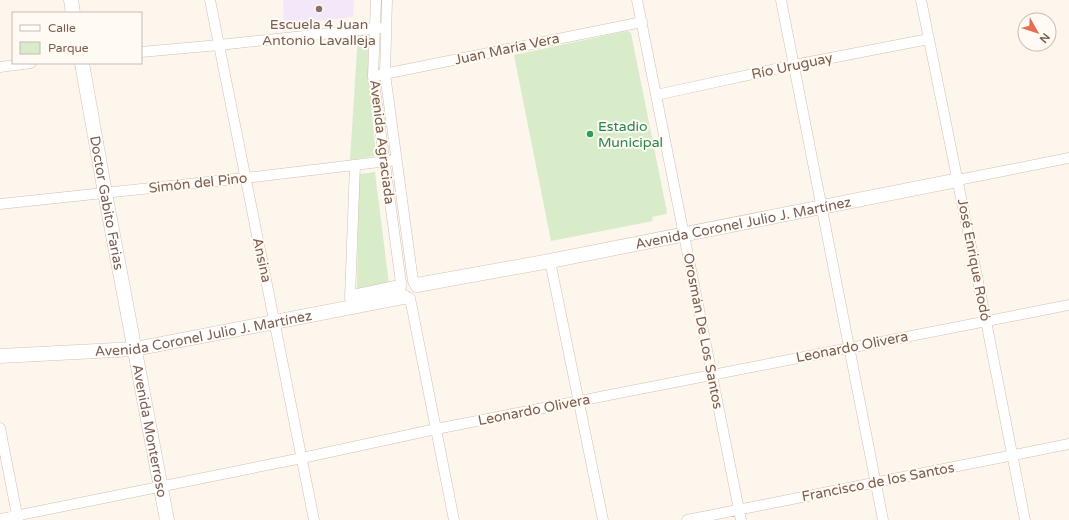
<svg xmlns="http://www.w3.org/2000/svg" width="1069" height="520" viewBox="0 0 1069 520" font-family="'Varela Round',sans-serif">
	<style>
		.education { fill: #f3e8fa }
		.green { fill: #d8ecc9 }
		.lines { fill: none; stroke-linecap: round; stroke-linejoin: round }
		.street-casing { stroke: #d1beb0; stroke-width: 11 }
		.secondary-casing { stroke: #d6c0b0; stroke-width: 15 }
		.street { stroke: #fff; stroke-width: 10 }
		.secondary { stroke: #fff; stroke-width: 14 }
		.education-dot { fill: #8d6e63; stroke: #fffaf3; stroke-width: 1.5 }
		.leisure-dot { fill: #2e9e5b; stroke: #fffaf3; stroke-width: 1.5 }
		.labels { text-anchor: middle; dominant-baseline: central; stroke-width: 4; stroke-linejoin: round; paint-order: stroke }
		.education-label { font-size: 14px; fill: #785e54; stroke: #fffaf3 }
		.street-label { font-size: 14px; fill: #7a5c4d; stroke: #fffaf3 }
		.leisure-label { font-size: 14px; fill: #27864d; stroke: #fffaf3; text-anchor: start }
	</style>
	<rect width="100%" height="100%" fill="#fdf6ec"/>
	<path class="education" d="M283,0h71l-1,17 -69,8z"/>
	<path class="green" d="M627,31l4,2 36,179 -1,2 -14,3 1,4 -102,20 -37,-186z
		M358,34h9l2,3 -1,35 8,84 -26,4z
		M375,172l14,112 -32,5 2,-115z"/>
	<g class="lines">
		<defs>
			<path id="street" d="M210,0l104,520
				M376,0l-3,76 28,207
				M387,0l-2,74 28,207
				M637,0l104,520
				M781,0l102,520
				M921,0l65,321 39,199
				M141,52l78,-7 161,-17
				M0,67l31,-4
				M379,75l263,-53
				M656,95l138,-30 135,-26
				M958,180l111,-22
				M0,204l245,-26 151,-18
				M550,261l53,259
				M350,298l5,-133
				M410,298l44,222
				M0,428l18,92
				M0,519l302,-61 134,-29 633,-124
				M687,520l382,-76"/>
			<g id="secondary">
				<path d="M71,0l2,13"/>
				<path id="s1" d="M82,63l23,130 62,327"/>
				<path id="s2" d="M417,285l133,-24 408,-81"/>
				<path d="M357,296l42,-9"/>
				<path id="s3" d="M0,356l135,-7 269,-52"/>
			</g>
		</defs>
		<use href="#street" class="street-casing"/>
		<use href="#secondary" class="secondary-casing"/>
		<use href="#street" class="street"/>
		<use href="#secondary" class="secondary"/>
	</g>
	<circle class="education-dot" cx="319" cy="9" r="4"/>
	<circle class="leisure-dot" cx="590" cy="134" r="4"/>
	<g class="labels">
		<g class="education-label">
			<text x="319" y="24">Escuela 4 Juan<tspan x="319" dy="16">Antonio Lavalleja</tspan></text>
		</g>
		<g class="street-label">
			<text transform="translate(507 49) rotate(-12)">Juan María Vera</text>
			<text transform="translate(792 66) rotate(-12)">Río Uruguay</text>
			<text transform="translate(382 142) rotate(83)">Avenida Agraciada</text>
			<text transform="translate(198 183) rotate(-6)">Simón del Pino</text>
			<text stroke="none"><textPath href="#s1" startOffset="142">Doctor Gabito Farias</textPath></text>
			<text stroke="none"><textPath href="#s2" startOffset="332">Avenida Coronel Julio J. Martínez</textPath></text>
			<text transform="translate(262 260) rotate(78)">Ansina</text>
			<text transform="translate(974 260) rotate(79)">José Enrique Rodó</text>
			<text transform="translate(703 331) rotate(79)">Orosmán De Los Santos</text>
			<text stroke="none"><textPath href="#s3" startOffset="205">Avenida Coronel Julio J. Martínez</textPath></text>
			<text transform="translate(852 347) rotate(-11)">Leonardo Olivera</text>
			<text transform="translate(534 410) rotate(-11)">Leonardo Olivera</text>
			<text stroke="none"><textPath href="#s1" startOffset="374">Avenida Monterroso</textPath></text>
			<text transform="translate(878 482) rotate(-11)">Francisco de los Santos</text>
		</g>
		<g class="leisure-label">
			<text x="598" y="126">Estadio<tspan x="598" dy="16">Municipal</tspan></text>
		</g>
	</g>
	<rect x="12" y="12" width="130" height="52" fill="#fffaf3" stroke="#cabbb1"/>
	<rect x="20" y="25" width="20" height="6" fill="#ffffff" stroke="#cabbb1"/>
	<text x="48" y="32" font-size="12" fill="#7a5c4d">Calle</text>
	<rect x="20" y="42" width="20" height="12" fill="#d8ecc9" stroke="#cabbb1"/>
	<text x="48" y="52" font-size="12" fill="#7a5c4d">Parque</text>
	<g transform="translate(1037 32) rotate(129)"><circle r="19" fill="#fffaf3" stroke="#cabbb1"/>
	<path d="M0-3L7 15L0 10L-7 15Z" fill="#e76f51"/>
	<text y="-6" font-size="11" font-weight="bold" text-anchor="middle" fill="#7a5c4d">N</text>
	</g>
</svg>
